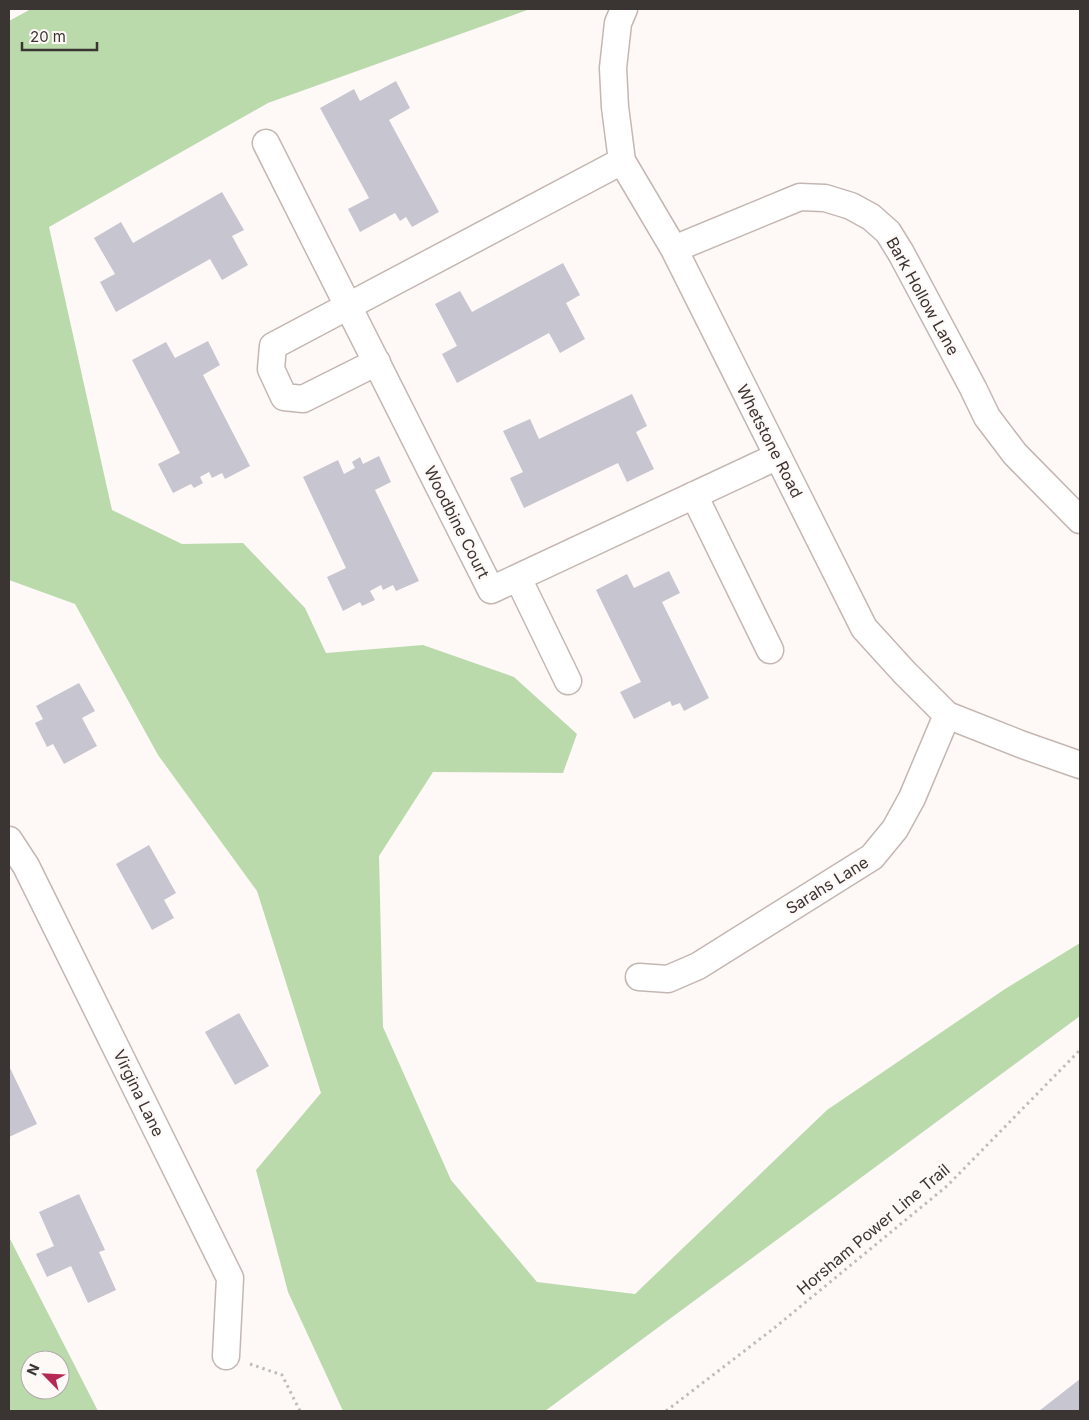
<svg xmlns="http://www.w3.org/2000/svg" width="1089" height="1420" viewBox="0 0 1089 1420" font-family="Inter,sans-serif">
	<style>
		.green { fill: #badaac; fill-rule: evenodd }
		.building { fill: #c7c5d0 }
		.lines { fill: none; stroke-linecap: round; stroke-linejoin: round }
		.minor-casing { stroke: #c4b7b2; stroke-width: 29 }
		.path { stroke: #c1bbb9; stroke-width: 3; stroke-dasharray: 2.5 4; stroke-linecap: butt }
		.minor { stroke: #fff; stroke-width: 26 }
		.labels { text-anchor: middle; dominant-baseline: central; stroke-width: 4.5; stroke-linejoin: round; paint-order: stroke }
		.street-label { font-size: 16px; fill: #3a3533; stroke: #fef8f6 }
	</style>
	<rect width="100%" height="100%" fill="#fef8f6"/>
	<path class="green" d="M31,9h499l-262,94 -219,124 63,283 70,34 61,-1 62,65 21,45 97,-8 91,32 63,57 -14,39 -130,-1 -54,84 4,171 68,153 86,102 98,12 192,-184 178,-121 75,-46v73l-535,395h-202l-55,-119 -32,-122 65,-77 -64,-202 -99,-136 -83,-151 -66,-24v-559z
		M9,1237l89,174h-89zM30,1360h30v30h-30z"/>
	<path class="building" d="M396,81l14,27 -21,12 50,92 -27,15 -6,-10 -6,4 -5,-8 -35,19 -12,-23 21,-11 -49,-90 34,-19 6,12z
		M222,192l22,38 -12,6 16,29 -26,15 -12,-21 -94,53 -16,-30 15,-8 -21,-36 27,-16 12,21z
		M563,263l17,32 -14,8 19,36 -25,14 -11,-20 -92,50 -15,-29 15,-8 -22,-42 25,-13 12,21z
		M208,341l12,24 -17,10 47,91 -25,13 -3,-6 -10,5 -3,-6 -9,5 3,6 -9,5 -3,-4 -18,9 -15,-29 22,-11 -48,-93 34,-18 9,16z
		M632,394l15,32 -11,6 18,37 -27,13 -9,-19 -94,45 -14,-30 13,-6 -20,-41 27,-12 9,20z
		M379,456l12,26 -16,8 44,91 -23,10 -3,-6 -10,5 -2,-5 -11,6 5,9 -13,6 -2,-4 -17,9 -16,-34 19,-9 -43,-91 35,-17 6,14 11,-6 -3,-6 8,-5 3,7z
		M669,571l11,22 -18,9 47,96 -25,13 -4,-8 -8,3 -2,-5 -36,18 -14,-27 21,-10 -45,-92 31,-16 7,14z
		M79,683l16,28 -13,7 15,28 -33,18 -11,-20 -6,3 -12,-24 8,-4 -7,-13z
		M149,845l27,48 -12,7 10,18 -22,12 -36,-66z
		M239,1013l30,53 -34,19 -30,-53z
		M9,1066l28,58 -28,13z
		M79,1194l26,56 -6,2 17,38 -28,13 -17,-37 -24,11 -11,-23 18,-8 -15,-34z
		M1080,1379v32h-41z"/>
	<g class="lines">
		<defs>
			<path id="minor" d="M624,9l-6,14 -5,45 2,39 7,54 52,88 190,379 40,44 43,43 76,30 57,20
				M266,143l225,447 287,-134
				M674,249l126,-52 25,1 26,8 20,11 17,15 13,21 72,135 14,29 28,37 65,66
				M377,362l-74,37 -19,-2 -13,-28 2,-23 349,-185
				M694,495l76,155
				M518,578l50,103
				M9,840l17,26 204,412 -4,78
				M639,977l29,2 30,-13 174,-109 23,-28 17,-31 35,-83"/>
		</defs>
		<use href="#minor" class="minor-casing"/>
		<path class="path" d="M250,1364l32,11 18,36
			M666,1411l107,-82 174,-143 133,-136"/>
		<use href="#minor" class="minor"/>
	</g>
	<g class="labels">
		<g class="street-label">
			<text transform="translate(923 296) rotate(61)">Bark Hollow Lane</text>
			<text transform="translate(770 441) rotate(63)">Whetstone Road</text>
			<text transform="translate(457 522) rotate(63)">Woodbine Court</text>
			<text transform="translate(827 885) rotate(-32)">Sarahs Lane</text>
			<text transform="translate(139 1093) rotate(64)">Virgina Lane</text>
			<text transform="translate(873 1229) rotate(-40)">Horsham Power Line Trail</text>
		</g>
	</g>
	<rect width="1089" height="1420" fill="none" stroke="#3a3533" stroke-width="20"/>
	<g transform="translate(45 1375) rotate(294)"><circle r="24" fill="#fef8f6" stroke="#b0aaa8"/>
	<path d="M0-4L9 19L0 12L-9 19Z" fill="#b62753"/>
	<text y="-8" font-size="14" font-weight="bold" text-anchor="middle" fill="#3a3533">N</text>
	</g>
	<path d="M22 42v8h75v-8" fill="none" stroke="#3a3533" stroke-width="2.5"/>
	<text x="30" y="42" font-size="15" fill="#3a3533" stroke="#fef8f6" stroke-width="4" paint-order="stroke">20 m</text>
</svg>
